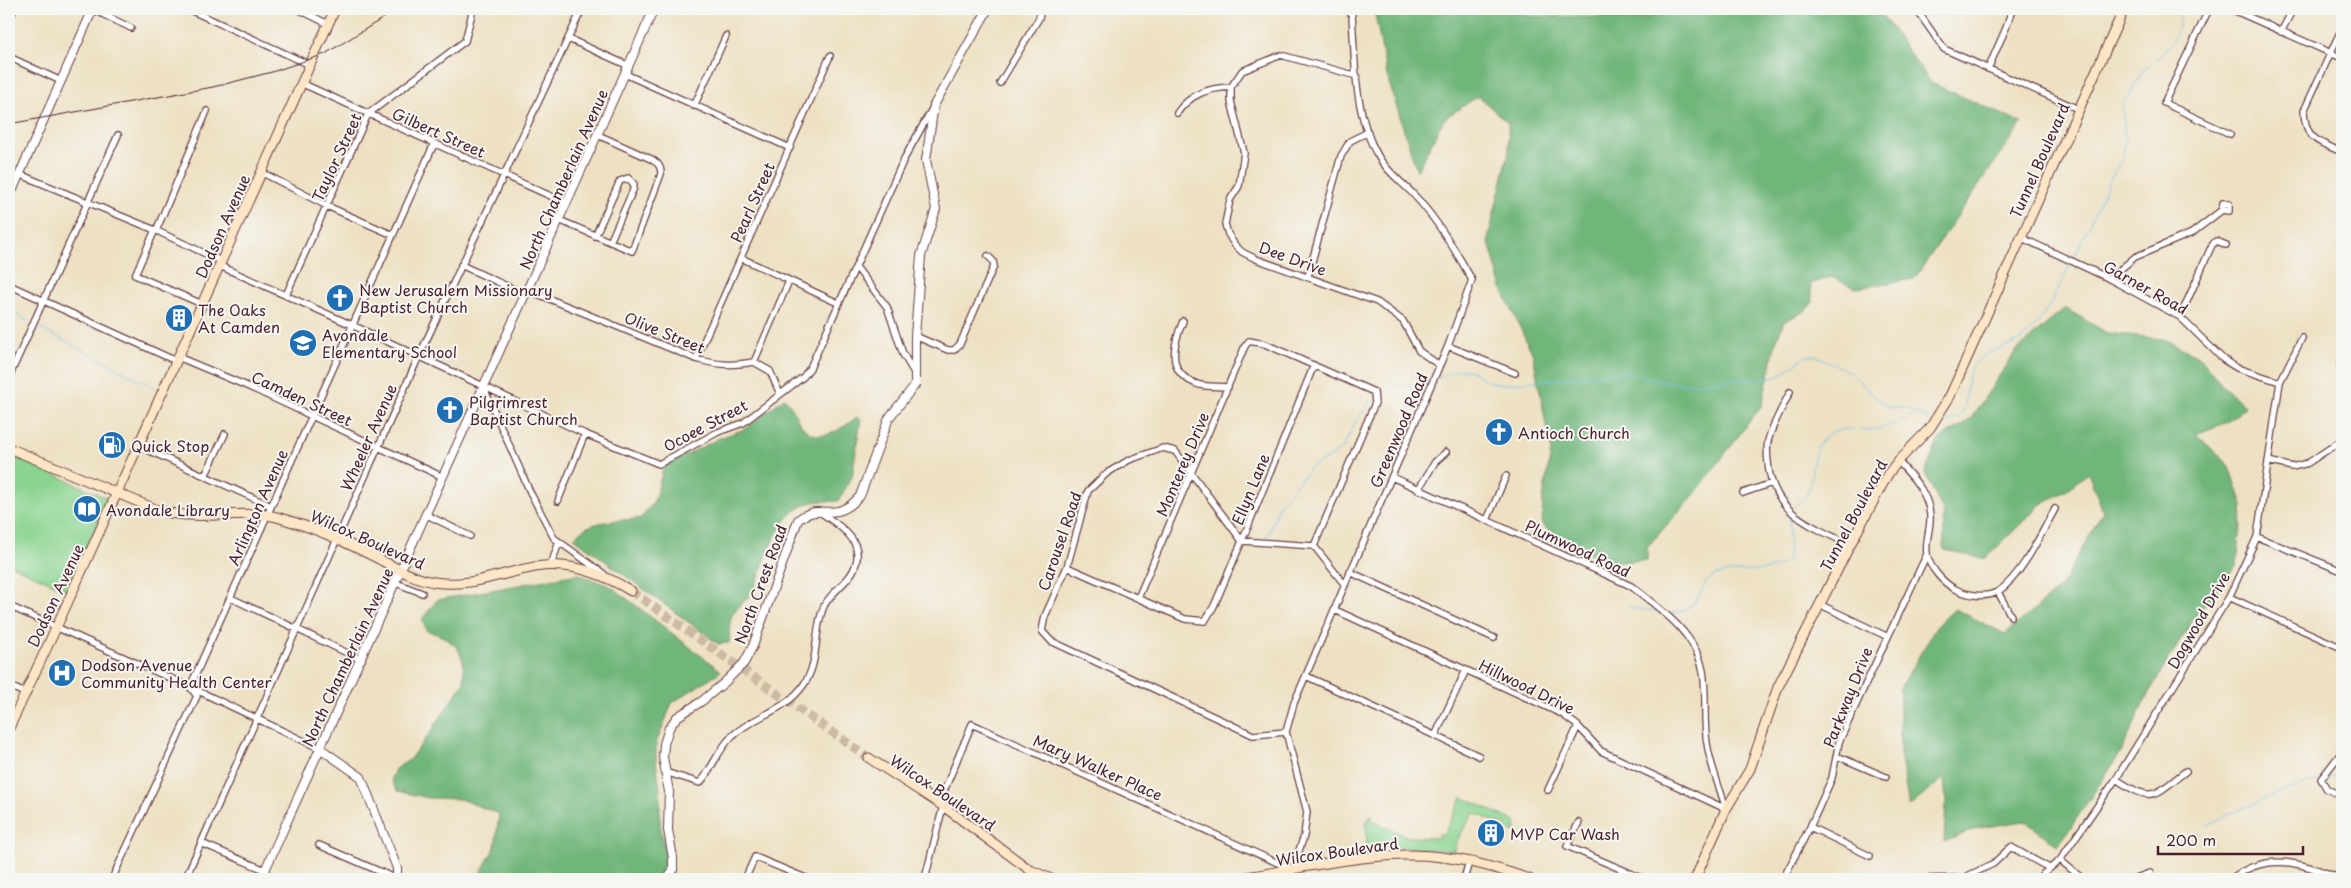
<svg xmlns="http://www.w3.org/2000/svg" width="2351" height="888" viewBox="0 0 2351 888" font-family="'Playpen Sans',sans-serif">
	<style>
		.green { fill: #8ad490; stroke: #6a7a5e }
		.forest { fill: #6fb67a; stroke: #5c6a52 }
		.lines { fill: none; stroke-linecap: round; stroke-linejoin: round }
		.stream { stroke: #6dc1e9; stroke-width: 1 }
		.secondary-tunnel { stroke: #cdbaa5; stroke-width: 9; stroke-dasharray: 9 4.5; stroke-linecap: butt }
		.minor-casing { stroke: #633c42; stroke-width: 8 }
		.tertiary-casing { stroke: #633c42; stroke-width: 10 }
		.secondary-casing { stroke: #633c42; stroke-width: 11 }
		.minor { stroke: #fff; stroke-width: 5.5 }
		.tertiary { stroke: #fff; stroke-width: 8 }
		.secondary { stroke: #fee5c5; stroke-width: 9 }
		.rail { stroke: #4a1f2b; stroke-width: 1 }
		.labels { text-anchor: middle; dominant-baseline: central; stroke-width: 4; stroke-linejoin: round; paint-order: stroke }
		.street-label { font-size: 15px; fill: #4a1f2b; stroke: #f6f6f2 }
		.poi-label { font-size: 15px; fill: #4a1f2b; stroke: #f6f6f2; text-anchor: start }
	</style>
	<rect width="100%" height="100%" fill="#f6f6f2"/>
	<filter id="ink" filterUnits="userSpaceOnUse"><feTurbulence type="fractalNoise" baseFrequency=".02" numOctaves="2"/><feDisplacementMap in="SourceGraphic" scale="10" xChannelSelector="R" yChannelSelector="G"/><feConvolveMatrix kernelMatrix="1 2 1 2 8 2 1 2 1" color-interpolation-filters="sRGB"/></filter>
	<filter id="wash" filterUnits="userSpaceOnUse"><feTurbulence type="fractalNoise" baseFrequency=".0096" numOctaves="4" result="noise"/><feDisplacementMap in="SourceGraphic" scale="20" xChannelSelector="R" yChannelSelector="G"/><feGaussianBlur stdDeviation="1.12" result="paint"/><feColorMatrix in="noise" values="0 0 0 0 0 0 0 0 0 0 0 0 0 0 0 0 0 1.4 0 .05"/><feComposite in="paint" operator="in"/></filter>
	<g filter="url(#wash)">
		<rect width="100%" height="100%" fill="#eee1c3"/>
		<path class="green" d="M1509,9h168l-77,18 -70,-10z
			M9,454l100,45 -42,91 -58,-26z
			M1462,797l50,23 3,2 1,8 -3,3 -7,-7 -32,-13c-7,12 -18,25 -20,38l-56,-4 -24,2 -7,-4 -1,-21 4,-9 3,1 -2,4 37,17 31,1v-5l4,3z"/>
		<path class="forest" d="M1374,9h130l26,8 112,2 42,-10h197l1,6 49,68 91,40 -108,156 -58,9 -25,-11 -21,7 3,18 -9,10 -20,9 -8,21 -14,63 -68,90 -47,52v13l-39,3 -48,-25 -18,-13 1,-27 8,-47 -18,-96 -31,-66 -14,-50 21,-88 -1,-28 -30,-27 -34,23 -27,52 -30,-95z
			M2065,308l42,25 56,6 36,17 21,27 26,24 -19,15 -31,12 34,32 13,39 -6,60 -43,53 -47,78 -27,58 -62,92 -33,-25 -47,7 -34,14 2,-40 -2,-24 -35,29 -9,-54v-65l38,-64 17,-15 50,25 56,-47 42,-76 -15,-38 -22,18 -25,13 -56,55 -41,-9 -1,-39 -18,-38 14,-34 31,-19 45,-68z
			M2342,331v48c-12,-11 -4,-35 0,-48z
			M784,398c10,8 10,18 17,27 17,22 40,4 56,-8l4,2 -9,58 -14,24c-9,1 -22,-1 -31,3 -32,13 -42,59 -54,88 -7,9 -22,18 -23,30 -1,7 0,13 -1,21l-11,1 -144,-106c16,-20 44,-16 67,-20l13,-16 10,-36 56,-28 27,-10z
			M578,574l34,13 109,84 -49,32 -16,41v16l4,30v33l7,42v7l-5,7h-185l18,-32 4,-33 -39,-15 -31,-1 -32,-7 -6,-12 4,-10 14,-9 18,-23 37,-55 -1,-22 -6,-13 -13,-10 -18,-7 -4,-11 15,-19z"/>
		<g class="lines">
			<path class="stream" d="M2074,258l35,-77 14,-23 2,-21 -3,-33 9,-11 12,-23 20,-16 13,-18 6,-25 5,-2
				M9,310l20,12
				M36,326l121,63
				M1437,378l20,-8h12l21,12 15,2 123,-12 38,10 20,2 51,-5 12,1 30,-4 27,-20 9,-1 35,17 24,24 16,11 16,1 24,12
				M1376,396c19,-15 35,-8 55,-16
				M1938,423c44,-3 18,-38 37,-60 11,-14 33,-14 47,-24 22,-17 36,-50 48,-74
				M1793,508c4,-5 13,-10 15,-16 6,-16 2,-38 14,-52 15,-17 37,-8 55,-11 14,-3 27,-9 39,-16
				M1267,537l13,-34 31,-36 18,-9 14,-11 12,-24 16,-23
				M1628,607l30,5
				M1669,614c38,-5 27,-33 48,-39 19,-6 60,0 71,-16l2,-43
				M2324,779l18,-5
				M2207,825c37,-18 74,-35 113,-45"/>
		</g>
	</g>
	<g filter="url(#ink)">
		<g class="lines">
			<path class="secondary-tunnel" d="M631,591l238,167"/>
			<defs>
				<path id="minor" d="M92,9l39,19
					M188,9l122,56
					M298,9l30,15
					M1916,9l28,40 134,60
					M2209,9l-45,94 66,31
					M2231,9l111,49
					M9,21l5,-12
					M2342,28l-38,83c1,29 15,31 38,41
					M2281,32l12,-23
					M569,39l60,27
					M9,57l52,24
					M1988,69l18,-41 6,-19
					M625,74l165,74
					M1357,76l-76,-21 -39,16 -11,16v14l13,52 -5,33 -9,14 -5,24 3,10 6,10 8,8 14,7 121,43 26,19 16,30 20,14
					M301,83l265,120
					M1000,83l39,-65 2,-9
					M694,106l32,-70
					M1177,113c13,-19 31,-25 54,-26
					M261,172l66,34 66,29
					M19,174l136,56 66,31
					M559,220l73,31 29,-77c0,-8 -3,-11 -10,-15l-53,-24
					M155,230l-20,45 67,29
					M156,231l51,-120
					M595,236l25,-55 8,-3 6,6 -1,6 -23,52
					M2020,237l88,41 72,39 44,43 13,8 43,14
					M741,258l97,45
					M461,265l65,30
					M220,266l132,59 131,61 47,106 24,46 50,36
					M856,267l31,40 16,47 13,22
					M1308,276l33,-120 9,-15 18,-9
					M2109,279l26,-22 57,-24 30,-23 1,-7 6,1v7l-7,-1
					M9,285l167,76
					M528,290l168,69c21,6 36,7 58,3l16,9 10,23
					M286,295l82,-181 97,-73 8,-32
					M2180,317l32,-72 4,-4 10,4
					M1183,321c-11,26 -17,54 17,64 9,2 19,1 28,2
					M915,336l33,14h6l6,-6 34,-78 -1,-5 -5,-5
					M1448,346l67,27
					M178,357l69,29 196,91
					M696,359l134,-303
					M754,362l35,-81
					M9,377l109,-242
					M483,386l102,48 74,30 59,-32 25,-9 60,-46 7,-9 94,-209 29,-52
					M1790,392c-7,15 -18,33 -22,49 -2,9 0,21 1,30 9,45 44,55 81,74
					M139,446l132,60
					M1898,461c14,16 30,31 32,54 1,13 -5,26 -3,39 2,13 16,29 28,35 12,6 31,10 44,2 23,-16 42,-57 56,-82
					M2268,461l24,6 16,-4 34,-23
					M205,476l20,-42
					M1392,477l239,109c28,22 65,47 72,85 4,24 0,49 4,72 3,22 13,45 19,66
					M1418,490l17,-28 11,-10
					M1743,493l29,-10
					M558,501l27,-67
					M427,515l43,21
					M1487,520l19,-44
					M2257,537l85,34
					M551,565l8,-23
					M1067,567l118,52 20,2 9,-15 28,-65 72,-176
					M1350,572l144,66
					M396,583l26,10
					M1998,592l13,24
					M2229,597l113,51
					M231,598l131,62
					M1138,598l107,-252 4,-5 16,3 109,48 1,11 -61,143
					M1821,605l65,31
					M9,606l181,81 131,62
					M1335,610l227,104 16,12 23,25 125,58
					M1306,676l173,80
					M9,686l16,7
					M1286,732l-33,3 -202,-94 -9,-10 3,-15 22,-49 21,-76 19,-18 22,-13 34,-12 12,3 67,90 72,5 31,39
					M1435,736l31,-66
					M2342,752l-21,27 6,10 15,7
					M1837,756l49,21
					M665,772l35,11c12,-14 18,-33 32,-47 22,-21 54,-24 73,-53 15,-24 8,-52 19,-77 7,-14 22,-22 29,-35 15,-29 -13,-45 -33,-59
					M2116,779c37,25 38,17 70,-8
					M1548,790l30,-64
					M1579,822l-12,24 77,33
					M1810,827l60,29
					M201,843l64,27
					M319,845l78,34
					M2060,860l23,19
					M112,879l85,-183 -7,-9 244,-543
					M185,879l234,-523 163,-347
					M745,879l10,-22 53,22
					M925,879l18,-73 1,-15 28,-67 319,145
					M1289,879l15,-43 3,-24 -21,-80 8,-29 154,-357 24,-66c-16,-29 -35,-61 -58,-85 -12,-13 -27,-23 -36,-39 -24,-41 -23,-96 -26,-141l-5,-6
					M1464,879l5,-17
					M1783,879l27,-52 22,-49 7,-36 21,-46 67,-142
					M1925,879l38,-1 30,-14 18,-17 38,21
					M2037,879l23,-19 56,-81 113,-182 28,-60 23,-155 22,-44
					M2133,879l17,-6
					M2231,879c36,-28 73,-16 111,0"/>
				<path id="tertiary" d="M9,198l84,-189
					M321,749l40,28 36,91v11
					M261,879l393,-870
					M668,879l5,-9v-12l-5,-28 1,-38 -6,-35 1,-13 5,-16 8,-11 25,-16 23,-19 19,-19 9,-17 45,-126c22,-19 37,5 62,-24l29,-78 26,-33v-49l6,-80 15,-47 -10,-49 8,-55 54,-96"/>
				<path id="secondary" d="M9,448l151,63c36,9 70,1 106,4 11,1 23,6 33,9 28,9 54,22 80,35 17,9 36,20 55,23 36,6 66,-9 101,-15 34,-6 67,6 96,24
					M9,728l47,-100 279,-619
					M869,758l74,48 87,64 21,9
					M1235,879c56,-9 114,-23 171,-24 42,-1 84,10 123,24
					M1695,879l31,-70 24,-40 28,-82 72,-142 38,-71 10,-13 32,-33 20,-32 174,-387"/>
			</defs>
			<use href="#minor" class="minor-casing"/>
			<use href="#tertiary" class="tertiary-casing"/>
			<use href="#secondary" class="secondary-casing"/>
			<use href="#minor" class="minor"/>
			<use href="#tertiary" class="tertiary"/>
			<use href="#secondary" class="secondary"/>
			<path class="rail" d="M9,124l204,-37 59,-15 53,-18 73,-45"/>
		</g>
	</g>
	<defs>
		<symbol id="church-disc" viewBox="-11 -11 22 22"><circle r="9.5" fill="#1f6fb2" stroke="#f6f6f2"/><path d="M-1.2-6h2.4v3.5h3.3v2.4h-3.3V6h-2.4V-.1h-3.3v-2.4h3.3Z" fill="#fff"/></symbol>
		<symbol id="building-disc" viewBox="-11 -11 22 22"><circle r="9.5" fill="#1f6fb2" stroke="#f6f6f2"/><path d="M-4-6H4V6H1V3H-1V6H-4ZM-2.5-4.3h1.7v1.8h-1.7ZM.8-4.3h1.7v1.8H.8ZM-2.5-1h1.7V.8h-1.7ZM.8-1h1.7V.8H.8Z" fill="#fff"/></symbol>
		<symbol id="school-disc" viewBox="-11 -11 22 22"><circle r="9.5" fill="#1f6fb2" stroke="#f6f6f2"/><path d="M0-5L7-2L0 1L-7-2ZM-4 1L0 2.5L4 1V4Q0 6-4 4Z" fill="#fff"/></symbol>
		<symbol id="fuel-disc" viewBox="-11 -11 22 22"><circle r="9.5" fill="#1f6fb2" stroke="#f6f6f2"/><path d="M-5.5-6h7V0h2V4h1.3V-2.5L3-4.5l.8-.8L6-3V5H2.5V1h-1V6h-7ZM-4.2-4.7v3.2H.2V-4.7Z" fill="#fff"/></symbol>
		<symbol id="library-disc" viewBox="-11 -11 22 22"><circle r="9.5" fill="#1f6fb2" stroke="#f6f6f2"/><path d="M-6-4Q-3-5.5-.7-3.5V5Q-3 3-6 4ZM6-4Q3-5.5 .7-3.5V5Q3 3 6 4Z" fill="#fff"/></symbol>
		<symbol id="hospital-disc" viewBox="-11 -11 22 22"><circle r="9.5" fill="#1f6fb2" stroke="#f6f6f2"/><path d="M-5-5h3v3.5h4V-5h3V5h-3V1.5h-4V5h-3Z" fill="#fff"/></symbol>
	</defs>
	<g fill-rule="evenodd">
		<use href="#church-disc" x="324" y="282" width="32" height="32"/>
		<use href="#building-disc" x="163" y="302" width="32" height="32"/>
		<use href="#school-disc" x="287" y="327" width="32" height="32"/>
		<use href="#church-disc" x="434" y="394" width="32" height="32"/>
		<use href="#church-disc" x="1483" y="416" width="32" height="32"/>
		<use href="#fuel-disc" x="96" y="429" width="32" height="32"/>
		<use href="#library-disc" x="71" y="493" width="32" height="32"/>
		<use href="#hospital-disc" x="46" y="657" width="32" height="32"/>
		<use href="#building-disc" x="1475" y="817" width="32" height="32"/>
	</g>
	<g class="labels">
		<g class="street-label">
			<text transform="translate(439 132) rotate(24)">Gilbert Street</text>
			<text transform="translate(336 157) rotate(-65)">Taylor Street</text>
			<text transform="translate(2039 160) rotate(-66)">Tunnel Boulevard</text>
			<text transform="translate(563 179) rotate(-66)">North Chamberlain Avenue</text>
			<text transform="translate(752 202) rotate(-66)">Pearl Street</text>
			<text transform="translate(222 226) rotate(-66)">Dodson Avenue</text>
			<text transform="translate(1293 258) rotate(20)">Dee Drive</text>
			<text transform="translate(2146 287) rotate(29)">Garner Road</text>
			<text transform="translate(665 332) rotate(22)">Olive Street</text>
			<text transform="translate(302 398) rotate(25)">Camden Street</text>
			<text transform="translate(705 425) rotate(-28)">Ocoee Street</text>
			<text transform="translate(1398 430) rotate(-67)">Greenwood Road</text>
			<text transform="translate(368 437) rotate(-66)">Wheeler Avenue</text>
			<text transform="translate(1182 464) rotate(-67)">Monterey Drive</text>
			<text transform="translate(1250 489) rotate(-68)">Ellyn Lane</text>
			<text transform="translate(257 507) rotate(-66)">Arlington Avenue</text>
			<text transform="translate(1853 515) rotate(-62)">Tunnel Boulevard</text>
			<text transform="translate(368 539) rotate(24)">Wilcox Boulevard</text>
			<text transform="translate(1059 541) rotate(-71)">Carousel Road</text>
			<text transform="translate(1578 548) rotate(25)">Plumwood Road</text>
			<text transform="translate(760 584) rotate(-70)">North Crest Road</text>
			<text transform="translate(55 595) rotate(-65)">Dodson Avenue</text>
			<text transform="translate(2198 620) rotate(-60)">Dogwood Drive</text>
			<text transform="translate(347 657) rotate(-65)">North Chamberlain Avenue</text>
			<text transform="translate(1527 686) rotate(26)">Hillwood Drive</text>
			<text transform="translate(1847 697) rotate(-68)">Parkway Drive</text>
			<text transform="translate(1098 767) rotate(24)">Mary Walker Place</text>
			<text transform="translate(943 792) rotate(34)">Wilcox Boulevard</text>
			<text transform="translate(1337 851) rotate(-8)">Wilcox Boulevard</text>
		</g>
		<g class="poi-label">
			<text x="359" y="289">New Jerusalem Missionary<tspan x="359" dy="17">Baptist Church</tspan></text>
			<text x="198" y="309">The Oaks<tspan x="198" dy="17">At Camden</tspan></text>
			<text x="322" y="334">Avondale<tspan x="322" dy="17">Elementary School</tspan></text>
			<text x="469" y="401">Pilgrimrest<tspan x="469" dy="17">Baptist Church</tspan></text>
			<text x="1518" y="432">Antioch Church</text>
			<text x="131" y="445">Quick Stop</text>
			<text x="106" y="509">Avondale Library</text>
			<text x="81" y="664">Dodson Avenue<tspan x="81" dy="17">Community Health Center</tspan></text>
			<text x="1510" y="833">MVP Car Wash</text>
		</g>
	</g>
	<rect width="2351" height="888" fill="none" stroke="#f6f6f2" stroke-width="30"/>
	<path d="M2158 846v8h145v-8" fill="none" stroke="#4a1f2b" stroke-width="2.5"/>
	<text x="2166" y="846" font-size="15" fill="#4a1f2b" stroke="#f6f6f2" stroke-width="4" paint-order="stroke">200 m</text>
</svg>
